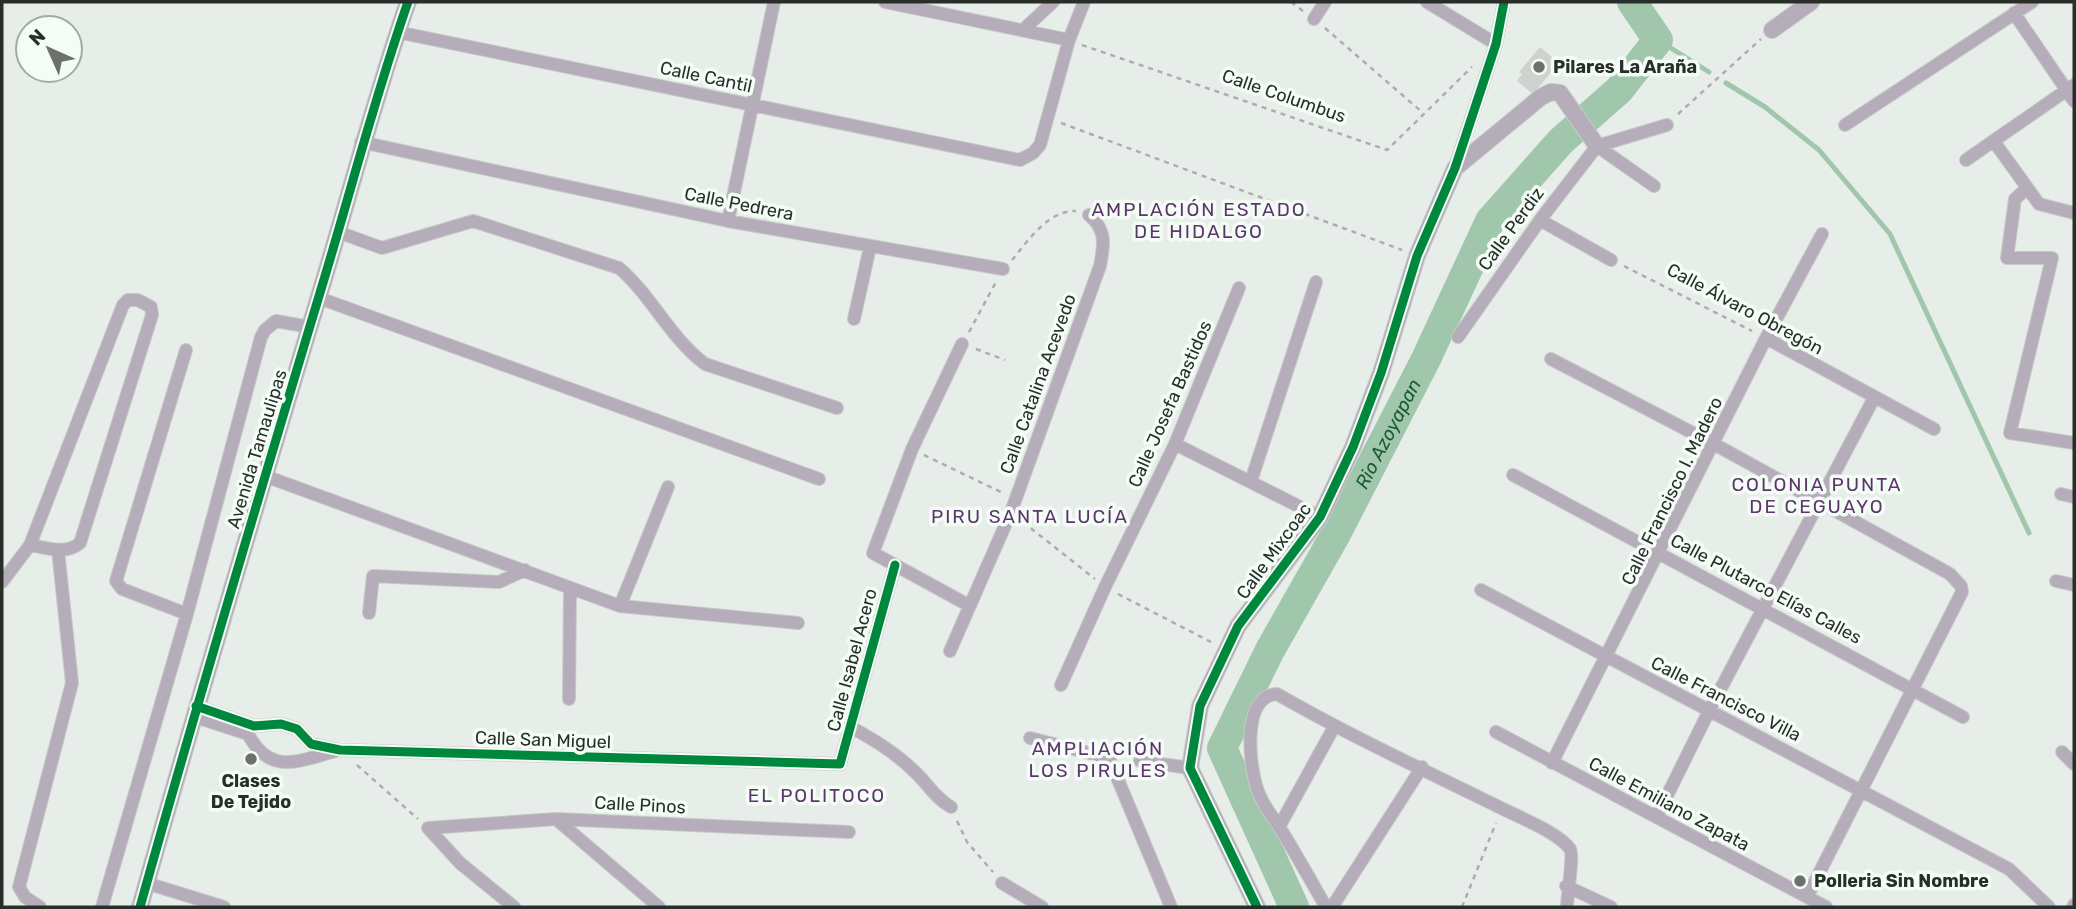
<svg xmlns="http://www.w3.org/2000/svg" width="2076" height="909" viewBox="0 0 2076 909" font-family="Rubik,sans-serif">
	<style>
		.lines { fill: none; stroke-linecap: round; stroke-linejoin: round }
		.stream { stroke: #a0c7ac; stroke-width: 5 }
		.river { stroke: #a0c7ac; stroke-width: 30 }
		.building { fill: #ced3d0 }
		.minor-casing { stroke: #c6cac7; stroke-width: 14 }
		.tertiary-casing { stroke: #c6cac7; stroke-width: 18 }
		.path { stroke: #afacb1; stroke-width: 2.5; stroke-dasharray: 5 5; stroke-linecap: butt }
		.minor { stroke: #b5adb9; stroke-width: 12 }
		.tertiary { stroke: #b5adb9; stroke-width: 16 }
		.cycleway-casing { stroke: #f3fdf5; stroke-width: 13 }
		.cycleway { stroke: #00873e; stroke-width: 9 }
		.poi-dot { fill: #6c716e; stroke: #f3fdf5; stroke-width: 2.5 }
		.labels { text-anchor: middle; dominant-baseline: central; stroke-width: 7; stroke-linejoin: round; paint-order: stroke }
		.poi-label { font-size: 18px; font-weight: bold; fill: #2a2e2b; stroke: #f3fdf5; text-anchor: start }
		.street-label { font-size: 18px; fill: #2a2e2b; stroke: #f3fdf5 }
		.neighbourhood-label { font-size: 19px; letter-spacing: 2px; fill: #5d356c; stroke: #f3fdf5 }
		.water-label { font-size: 19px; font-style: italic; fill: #1d5935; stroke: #f3fdf5 }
	</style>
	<rect width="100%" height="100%" fill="#e7ede9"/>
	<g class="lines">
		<path class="stream" d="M1658,40l51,32
			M1726,83l39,24 54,43 71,84 139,299"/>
		<path class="river" id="s1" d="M1294,907l-72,-159 48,-98 67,-118 89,-173 64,-138 71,-80 58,-51 39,-50 -26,-38"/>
	</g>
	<path class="building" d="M1540,47l19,16 -26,31 -16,-13 5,-7 -3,-2z"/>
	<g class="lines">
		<defs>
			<path id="minor" d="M885,2l184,38
				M1427,2l69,42
				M2014,13l60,88
				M1314,19l11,-17
				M1023,30l30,-28
				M397,32l623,128 13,-7 7,-8 29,-105 15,-38
				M1845,125l187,-123
				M361,142l367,79 275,48
				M1995,143l44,61 35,9
				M1597,146l57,40
				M1966,160l108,-75
				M1455,167l41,-123 8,-42
				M2027,188l-12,11 -8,59h45l-42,175 64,10
				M1540,220l71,40
				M728,221l46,-219
				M338,232l44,16 91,-27 146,47c33,28 51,70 86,96l132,44
				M319,298l500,181
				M854,319l16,-72
				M1458,337l82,-117 57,-74 70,-21
				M1766,338l168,91
				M962,344l-50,105 -39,104 97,53
				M186,350l-70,231 6,8 65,25
				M1551,359l163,85 236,130 11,12 1,6 -155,305
				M1175,444l145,73
				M1513,475l450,242
				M265,476l355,130 178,17
				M1251,481l65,-199
				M2061,494l13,3
				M2056,581l18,4
				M2,582l28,-37 93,-240 5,-5h10l13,7 1,8 -72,228c-14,12 -33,5 -50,2
				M1481,590l528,279 40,38
				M620,606l48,-119
				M369,613l4,-37 126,6 26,-12
				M950,651l61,-139 89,-246c4,-21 7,-36 -11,-51
				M1061,685l44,-98 70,-143 64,-156
				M569,699l1,-111
				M196,706l58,20 27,-2 16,5 14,15 29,6 500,14 55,-199
				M193,716l55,18c22,42 50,27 88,17
				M851,727c23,13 45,26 64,45 13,12 20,26 36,35
				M1496,732l330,175
				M1030,738l79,20 62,149
				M2062,752l12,12
				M1140,761l50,7
				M1552,763l214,-425 56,-104
				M1657,816l53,-107 164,-311
				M556,819l103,88
				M1279,827l55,-100
				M428,828l128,-9 293,13
				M428,828l32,35 54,44
				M146,883l78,24
				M1002,883l40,24
				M1566,886l45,21
				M40,907l-15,-10 -6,-10 53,-204 -14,-133
				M102,907l85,-293 74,-277 4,-7 11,-9 34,6
				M1326,907c-15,-26 -30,-53 -46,-79 -6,-10 -15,-20 -20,-32 -11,-23 -20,-101 17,-102 73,42 149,77 224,114 18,9 58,25 69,41 4,6 -3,47 -3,58
				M1332,907l90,-140
				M2073,907l1,-2"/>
			<path id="tertiary" d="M1772,30l39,-28
				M140,907c57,-204 118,-408 179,-611 30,-98 55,-197 89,-294
				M1257,907l-67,-139 10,-62 38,-80 82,-109 33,-70 28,-74 36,-117 38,-88 86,-71 10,-5 9,1 37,53"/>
		</defs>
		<use href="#minor" class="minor-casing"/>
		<use href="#tertiary" class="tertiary-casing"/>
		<path class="path" d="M1291,2l12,9
			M1325,28l98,85
			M1082,45l305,105 85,-83
			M1678,114l83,-75
			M1061,123l341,127
			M1012,260c16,-19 36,-50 64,-49
			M1624,266l128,65
			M969,332l27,-50
			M976,349l29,11
			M924,455l79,38
			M1023,522l72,57
			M1118,594l93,48
			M357,765l61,54
			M957,821l10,21 26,30
			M1462,907l34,-84"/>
		<use href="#minor" class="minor"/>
		<use href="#tertiary" class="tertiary"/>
		<defs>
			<path id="cycleway" d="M196,706l58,20 27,-2 16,5 14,15 29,6 500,14 55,-199
				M140,907c57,-204 118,-408 179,-611 30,-98 55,-197 89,-294
				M1257,907l-67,-139 10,-62 38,-80 82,-109 33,-70 28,-74 36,-117 38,-88 41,-124 8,-42"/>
		</defs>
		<use href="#cycleway" class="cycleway-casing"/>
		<use href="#cycleway" class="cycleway"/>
	</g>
	<g class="poi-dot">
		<circle cx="1539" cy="67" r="7"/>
		<circle cx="251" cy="759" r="7"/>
		<circle cx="1800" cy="881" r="7"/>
	</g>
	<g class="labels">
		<g class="poi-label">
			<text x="1553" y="67">Pilares La Araña</text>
			<text x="251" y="781" text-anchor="middle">Clases<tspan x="251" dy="21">De Tejido</tspan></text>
			<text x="1814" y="881">Polleria Sin Nombre</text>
		</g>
		<g class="street-label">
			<text transform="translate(706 77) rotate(12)">Calle Cantil</text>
			<text transform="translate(1284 96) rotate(19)">Calle Columbus</text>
			<text transform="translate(739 204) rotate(11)">Calle Pedrera</text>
			<text transform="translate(1511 229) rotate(-54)">Calle Perdiz</text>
			<text transform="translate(1745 309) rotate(28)">Calle Álvaro Obregón</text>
			<text transform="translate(1038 384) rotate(-70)">Calle Catalina Acevedo</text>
			<text transform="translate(1170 404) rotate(-66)">Calle Josefa Bastidos</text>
			<text transform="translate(257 449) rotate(-73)">Avenida Tamaulipas</text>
			<text transform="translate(1672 491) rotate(-64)">Calle Francisco I. Madero</text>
			<text transform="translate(1274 551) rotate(-54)">Calle Mixcoac</text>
			<text transform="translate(1766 589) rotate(28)">Calle Plutarco Elías Calles</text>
			<text transform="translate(852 660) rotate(-75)">Calle Isabel Acero</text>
			<text transform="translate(1726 699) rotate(27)">Calle Francisco Villa</text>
			<text transform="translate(543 740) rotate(2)">Calle San Miguel</text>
			<text transform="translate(1669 804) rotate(28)">Calle Emiliano Zapata</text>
			<text transform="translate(640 805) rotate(3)">Calle Pinos</text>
		</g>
		<g class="neighbourhood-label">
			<text x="1199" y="209">AMPLACIÓN ESTADO<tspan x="1199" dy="22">DE HIDALGO</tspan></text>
			<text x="1817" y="484">COLONIA PUNTA<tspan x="1817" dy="22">DE CEGUAYO</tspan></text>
			<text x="1030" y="516">PIRU SANTA LUCÍA</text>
			<text x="1098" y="748">AMPLIACIÓN<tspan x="1098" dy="22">LOS PIRULES</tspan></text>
			<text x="817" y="795">EL POLITOCO</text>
		</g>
		<g class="water-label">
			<text stroke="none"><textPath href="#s1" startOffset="530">Rio Azoyapan</textPath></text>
		</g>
	</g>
	<rect width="2076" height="909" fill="none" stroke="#2a2e2b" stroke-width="7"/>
	<g transform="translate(49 49) rotate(315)"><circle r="33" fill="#f3fdf5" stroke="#a3aaa4" stroke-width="2"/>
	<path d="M0-5L12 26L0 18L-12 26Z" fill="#6c716e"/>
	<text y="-10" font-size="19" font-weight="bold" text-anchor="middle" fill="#2a2e2b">N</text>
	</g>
</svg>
